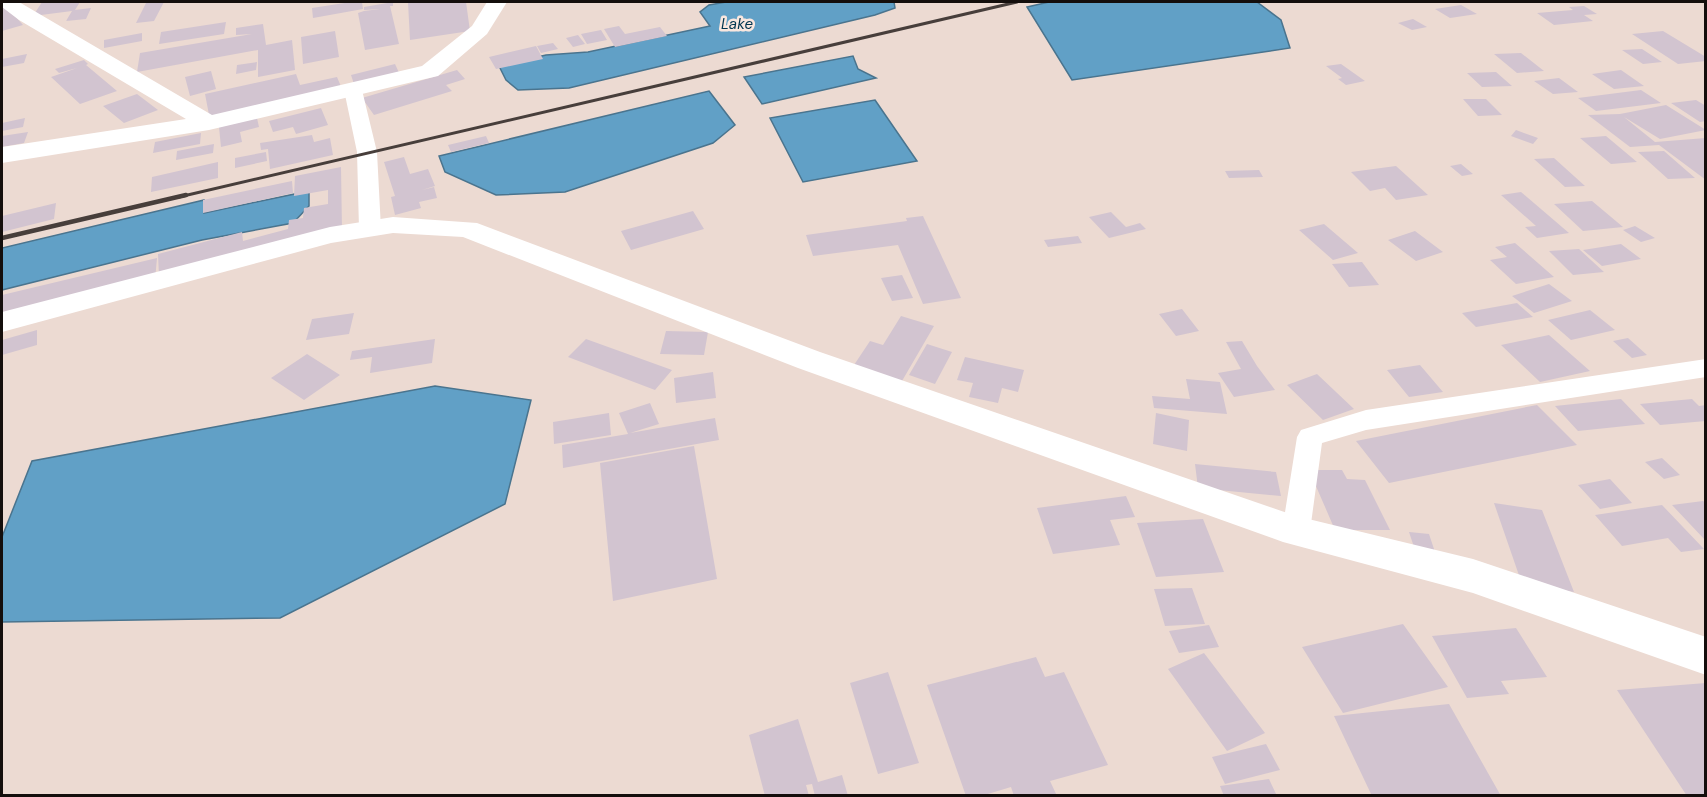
<svg xmlns="http://www.w3.org/2000/svg" width="1707" height="797" viewBox="0 0 1707 797" font-family="'DM Sans',sans-serif">
	<style>
		.water { fill: #61a0c6; stroke: #4a748e; stroke-width: 1.5 }
		.building { fill: #d2c4d0 }
		.lines { fill: none; stroke-linecap: round; stroke-linejoin: round }
		.street { fill: #fff; fill-rule: evenodd }
		.secondary { fill: #fff; fill-rule: evenodd }
		.rail-far1 { stroke: #473e3b; stroke-width: 3 }
		.rail { stroke: #473e3b; stroke-width: 4.5 }
		.labels { text-anchor: middle; dominant-baseline: central; stroke-width: 5; stroke-linejoin: round; paint-order: stroke }
		.far-water-label { font-size: 15px; font-style: italic; fill: #00354f; stroke: #f9e7df }
	</style>
	<rect width="100%" height="100%" fill="#ecdad2"/>
	<path class="water" d="M726,2h168l1,6 -20,7 -306,73 -51,2 -12,-10 -7,-14 47,-11 42,-3 122,-26 -10,-14 9,-7z
		M1049,2h208l24,18 9,28 -218,32 -45,-73z
		M853,56l5,13 18,9 -114,26 -18,-27z
		M709,91l26,34 -22,18 -148,49 -69,3 -51,-23 -6,-16z
		M875,100l42,61 -114,21 -33,-64z
		M309,191v15l-16,17 -91,17 -200,50v-42l202,-48v13z
		M435,386l96,14 -26,104 -225,114 -278,4v-85l30,-76z"/>
	<path class="building" d="M42,2h38l-5,8 16,-2 -5,11 -20,2 6,-10 -39,5z
		M164,2l-10,19 -18,2 10,-20z
		M351,2h11l1,7 -50,9 -1,-10z
		M393,2v4h-3l9,38 -34,6 -7,-37 6,-2 1,5 -1,-5 16,-2 -16,1v-3z
		M408,2h58l4,29 -60,9z
		M2,4l5,6v-3l16,18 -21,6z
		M1461,5l16,9 -27,4 -15,-9z
		M1584,6l13,8 -13,1 9,6 -39,4 -17,-12 36,-3 -4,-3z
		M1413,19l14,8 -15,3 -14,-7z
		M226,22l-2,12 -65,10 2,-12z
		M263,24l3,21 26,-5 3,30 -37,7v-27l-121,22 3,-19 112,-19 -16,1v-7z
		M619,26l6,8 35,-7 7,9 -52,11 -11,-18z
		M601,30l6,10 -20,4 -6,-10z
		M335,31l4,26 -36,7 -2,-27z
		M1663,31l43,26v4l-28,3 -46,-30z
		M142,33v8l-38,7v-8z
		M578,35l7,9 -12,3 -7,-9z
		M553,43l5,6 -17,4 -4,-7z
		M536,46l7,13 -47,10 -7,-12z
		M1642,49l20,13 -19,2 -21,-14z
		M1521,53l23,18 -27,2 -23,-19z
		M27,54l-3,9 -22,4v-8z
		M84,60l4,4 -2,1 31,26 -37,13 -29,-27 26,-9 -18,5 -4,-4z
		M257,62l-1,8 -20,4 1,-9z
		M395,64l6,13 -46,10 -4,-12z
		M1341,64l24,17 -19,4 -8,-6 4,-1 -16,-12z
		M457,70l8,9 -19,6 6,6 -78,24 -12,-17z
		M1621,70l23,16 -30,3 -22,-15z
		M211,71l5,18 -26,7 -5,-19z
		M1496,72l16,14 -30,1 -15,-14z
		M296,74l4,11 37,-8 5,12 -132,31 -5,-26z
		M1559,78l19,14 -25,2 -19,-13z
		M1641,90l20,13 -65,8 -18,-13z
		M137,94l21,16 -34,13 -21,-17z
		M1463,99h23l16,16 -24,1z
		M1696,100l10,6v15l-6,1 -29,-19z
		M1666,105l40,25 -46,9 -36,-22 31,25 51,-4v42l-47,-35 -29,2 -42,-32 32,-1z
		M321,108l7,17 -32,9 -3,-7 -20,5 -4,-11z
		M25,118l-2,9 -21,4v-8z
		M257,118l2,9 -19,5 2,10 -21,5 -2,-20z
		M1516,130l22,8 -5,6 -22,-8z
		M28,132l-4,11 -22,4v-11z
		M201,133l-1,11 -47,9 2,-11z
		M312,135l2,7 16,-4 3,17 -63,14 -2,-20 -7,1 -1,-7z
		M486,136l3,7 -38,9 -3,-7z
		M1606,136l31,26 -26,2 -31,-26z
		M214,144l-1,9 -37,7 1,-9z
		M1664,151l31,27 -27,1 -30,-27z
		M266,152l1,9 -32,7v-10z
		M404,157l6,17 18,-5 7,17 -13,4 12,-3 3,11 -18,4 2,6 -26,7 -4,-18 4,-1 -11,-34z
		M1554,158l31,28 -20,1 -31,-28z
		M218,162v16l-67,14 1,-15z
		M1461,164l12,10 -11,2 -12,-10z
		M1396,166l32,29 -32,5 -11,-12 -15,3 -19,-19z
		M341,167l1,64 -183,45 -1,-22 84,-22 1,9 45,-12 1,-9 14,-2 1,-10 24,-4v-14l-34,6 1,-20z
		M1259,170l4,7 -34,1 -4,-7z
		M292,181l1,12 -90,20v-13z
		M1521,192l48,41 -32,5 -12,-11 11,-1 -35,-31z
		M1592,201l31,26 -40,4 -29,-27z
		M56,203l-2,16 -52,13v-16z
		M693,211l11,18 -73,21 -10,-19z
		M1111,212l15,15 14,-4 6,6 -37,9 -20,-21z
		M923,216l38,82 -38,6 -25,-59 -85,11 -7,-21 101,-14 -1,-3z
		M1324,224l34,29 -25,7 -34,-30z
		M1635,226l20,12 -14,4 -18,-12z
		M1415,231l28,21 -27,9 -28,-21z
		M1078,236l4,7 -34,4 -4,-7z
		M1515,243l39,34 -38,7 -26,-24 17,-3 -12,-10z
		M1621,244l20,15 -39,7 -19,-16z
		M1579,249l25,23 -31,3 -24,-24z
		M157,258l-2,22 -153,37v-22z
		M1362,262l17,23 -30,2 -17,-23z
		M902,275l11,23 -21,3 -11,-23z
		M1549,284l23,17 -38,12 -22,-17z
		M1517,303l16,14 -57,10 -14,-14z
		M1182,309l17,22 -23,5 -17,-22z
		M1590,310l25,20 -44,10 -23,-20z
		M354,313l-5,21 -43,6 6,-21z
		M901,316l33,10 -32,55 -48,-16 16,-24 13,4z
		M37,330v15l-35,10v-15z
		M666,331l42,1 -4,23 -44,-1z
		M1549,335l41,36 -50,11 -39,-37z
		M1628,338l19,17 -15,3 -19,-17z
		M435,339l-3,24 -62,10 2,-16 -22,3 2,-9z
		M586,339l86,31 -17,20 -87,-33z
		M1242,341l15,25 18,24 -41,7 -16,-24 23,-4 -15,-27z
		M927,344l25,8 -17,32 -26,-9z
		M307,354l33,21 -36,25 -33,-22z
		M965,357l59,13 -6,22 -16,-4 -4,15 -29,-6 4,-14 -16,-3z
		M1420,365l23,27 -34,5 -22,-27z
		M713,372l3,26 -40,5 -2,-25z
		M1317,374l37,35 -31,11 -36,-35z
		M1186,379l34,3 7,32 -73,-6 -2,-12 38,3z
		M1621,399l24,25 -67,7 -23,-25z
		M1692,399l7,7 7,-1v16l-46,4 -20,-21z
		M650,403l9,21 -29,9 85,-15 4,22 -156,28 -1,-23 66,-11 -9,-21z
		M1537,405l40,40 -188,38 -33,-42z
		M609,413l2,22 -57,9 -1,-22z
		M1156,413l33,7 -2,31 -34,-7z
		M694,446l23,133 -104,22 -13,-138z
		M1662,458l18,17 -16,4 -19,-17z
		M1195,464l81,8 5,24 -83,-8z
		M1309,470h33l5,9 18,1 25,50h-55z
		M1610,479l22,24 -32,6 -22,-24z
		M1126,496l9,21 -25,3 10,25 -67,9 -16,-46z
		M1703,501l3,2v38l-34,-36z
		M1494,503l48,7 32,82 -52,-8z
		M1662,505l42,44 -23,3 -13,-14 -46,8 -27,-31z
		M1203,519l21,53 -68,5 -19,-54z
		M1409,532l20,2 8,24 -20,-2z
		M1192,588l13,36 -40,2 -11,-37z
		M1403,624l45,63 -105,26 -41,-66z
		M1209,625l10,22 -40,6 -10,-22z
		M1516,628l31,49 -46,4 8,13 -42,4 -35,-62z
		M1204,653l61,80 -38,18 -59,-82z
		M1036,657l9,20 19,-5 44,93 -58,16 7,15h-43l-3,-9 -30,9h-15l-39,-111z
		M888,672l31,91 -41,11 -28,-91z
		M1706,683v113h-19l-70,-106z
		M1449,704l52,92h-129l-38,-80z
		M798,719l20,63 24,-7 6,21h-33l-3,-12 -6,1 3,11h-44l-16,-61z
		M1266,744l14,26 -55,14 -13,-27z
		M1269,779l8,17h-53l-4,-10z"/>
	<g class="lines">
		<path class="street" d="M353,85l6,1 3,4 15,62 4,77 -3,5 -8,1 -8,-1 -3,-5 -2,-77 -13,-62 3,-4z
			M1706,359v18l-340,53 -44,13 -12,88 -4,8 -10,4 -10,-4 -4,-8 15,-94 4,-7 65,-20z"/>
		<path class="secondary" d="M2,2h17l193,113 210,-49 50,-40 15,-24h20l-20,32 -49,42 -229,54 -207,33v-16l184,-28 -167,-99 -17,-13z
			M393,217l84,6 343,129 476,164 177,43 233,78v38l-233,-82 -190,-51 -485,-174 -335,-131 -70,-4 -62,10 -329,89v-20l328,-85z"/>
		<path class="rail-far1" d="M179,197l838,-195"/>
		<path class="rail" d="M2,238l184,-43"/>
	</g>
	<g class="labels">
		<g class="far-water-label">
			<text x="737" y="24">Lake</text>
		</g>
	</g>
	<rect width="1707" height="797" fill="none" stroke="#140e0c" stroke-width="6"/>
</svg>
